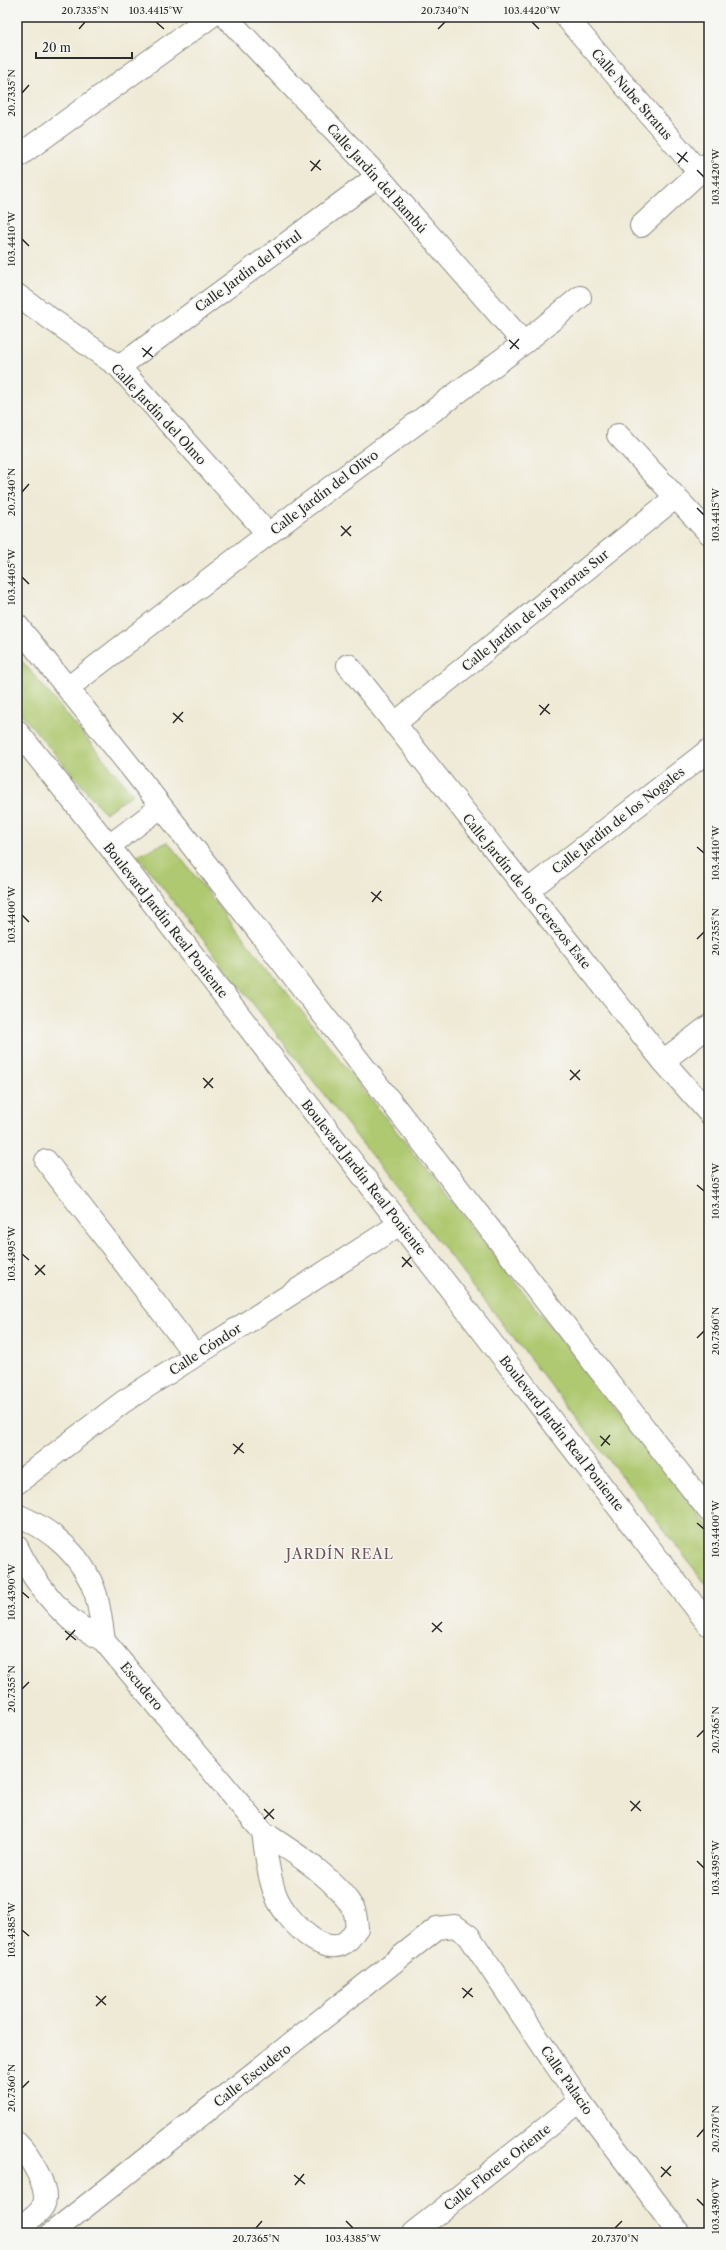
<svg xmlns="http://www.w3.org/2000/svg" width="726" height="2250" viewBox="0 0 726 2250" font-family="'Libre Caslon Text',serif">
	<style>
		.green { fill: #afc96f; stroke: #6d7a4d }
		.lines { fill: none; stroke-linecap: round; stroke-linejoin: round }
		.minor-casing { stroke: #8d8a80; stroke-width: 24 }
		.minor { stroke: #fff; stroke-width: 22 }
		.ticks { fill: none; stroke: #2b2b2b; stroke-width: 1.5 }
		.labels { text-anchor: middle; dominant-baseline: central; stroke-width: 3; stroke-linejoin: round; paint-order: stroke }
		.street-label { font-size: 13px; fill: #2b2b2b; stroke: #f6f6f2 }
		.neighbourhood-label { font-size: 14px; letter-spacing: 1px; fill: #6f545c; stroke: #f6f6f2 }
		.neatline { fill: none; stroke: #2b2b2b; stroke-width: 1.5 }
		.ticks-label { font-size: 10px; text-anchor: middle; fill: #2b2b2b }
	</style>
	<rect width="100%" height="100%" fill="#f6f6f2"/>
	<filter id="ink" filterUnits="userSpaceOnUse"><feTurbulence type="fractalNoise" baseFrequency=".025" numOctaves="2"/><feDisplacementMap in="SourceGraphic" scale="8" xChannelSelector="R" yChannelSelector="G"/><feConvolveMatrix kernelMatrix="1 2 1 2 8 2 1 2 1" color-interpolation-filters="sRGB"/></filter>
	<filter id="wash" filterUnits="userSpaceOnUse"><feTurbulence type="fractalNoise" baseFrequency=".012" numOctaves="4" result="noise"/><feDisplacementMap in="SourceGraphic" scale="16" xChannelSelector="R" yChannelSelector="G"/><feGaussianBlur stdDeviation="0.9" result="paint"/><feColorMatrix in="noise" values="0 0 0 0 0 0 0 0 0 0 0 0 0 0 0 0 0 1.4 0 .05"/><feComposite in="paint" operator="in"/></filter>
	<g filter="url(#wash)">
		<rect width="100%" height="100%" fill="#efead6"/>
		<path class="green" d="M17,655l116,139 -28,19 -88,-104z
			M168,842l541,685v61l-572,-733z"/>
	</g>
	<g filter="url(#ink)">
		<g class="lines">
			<defs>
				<path id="minor" d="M226,17l152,159 146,167
					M566,17l133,155
					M17,157l193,-140
					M641,226l68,-63
					M17,295l102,72 149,167
					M119,367l259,-191
					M618,435l91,98
					M17,625l116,145 576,741
					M348,665l315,396 46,52
					M69,687l199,-153 256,-191 56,-46
					M394,724l282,-227
					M17,731l92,115 600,779
					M109,846l52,-39
					M527,891l182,-141
					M663,1061l46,-35
					M46,1161l149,194
					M17,1483l106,-81 277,-178
					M17,1515c36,15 67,42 79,80 4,15 6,31 8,46
					M17,1547c13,27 31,52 53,72 10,9 24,15 34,22l159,191
					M263,1832c30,20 73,46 91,78 2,5 2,12 3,18 -3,4 -6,9 -9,12 -24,23 -64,-24 -72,-44 -8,-20 -10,-43 -13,-64z
					M17,2143c11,11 35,47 26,63 -6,10 -17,16 -26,23
					M52,2233l385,-305 18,-2 14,10 111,165 99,132
					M413,2233l167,-132"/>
			</defs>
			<use href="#minor" class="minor-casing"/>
			<use href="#minor" class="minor"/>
		</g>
	</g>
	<path class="ticks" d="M156,22l8,7M532,22l7,7M79,29l6,-7M438,29l7,-7M22,93l7,-8M677,153l11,9M310,161l11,9M678,163l9,-11M697,170l7,7M311,171l9,-11M22,239l7,7M509,340l10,9M142,348l11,9M510,349l9,-10M143,357l9,-10M22,492l7,-8M697,508l7,7M341,526l10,10M341,536l10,-10M22,577l7,7M539,705l11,9M173,713l10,9M540,715l9,-11M173,723l10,-11M697,847l7,6M371,892l11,9M372,902l9,-11M22,915l7,7M697,939l7,-7M570,1070l10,10M203,1078l10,10M570,1080l10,-10M204,1088l9,-10M697,1185l7,6M22,1254l7,6M402,1257l10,10M35,1265l10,10M402,1267l9,-10M35,1275l10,-10M697,1338l7,-7M600,1436l10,9M233,1444l11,9M601,1446l9,-11M234,1454l9,-11M697,1523l7,6M22,1592l7,6M432,1623l10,9M65,1631l11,9M432,1632l10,-10M66,1640l9,-10M22,1689l7,-7M697,1737l7,-7M630,1801l11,10M264,1809l10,10M631,1811l9,-10M264,1819l10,-10M697,1861l7,7M22,1930l7,6M462,1988l11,9M96,1996l10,9M463,1998l9,-10M96,2006l10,-10M22,2088l7,-7M697,2137l7,-8M661,2167l10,9M294,2175l11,9M661,2177l10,-11M295,2185l9,-11M697,2199l7,7M346,2221l7,7M256,2228l6,-7M615,2228l7,-7"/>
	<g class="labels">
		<g class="street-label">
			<text transform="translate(632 94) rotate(49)">Calle Nube Stratus</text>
			<text transform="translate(377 178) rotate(48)">Calle Jardín del Bambú</text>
			<text transform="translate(248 271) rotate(-36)">Calle Jardín del Pirul</text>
			<text transform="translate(159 414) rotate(47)">Calle Jardín del Olmo</text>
			<text transform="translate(324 492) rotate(-37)">Calle Jardín del Olivo</text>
			<text transform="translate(535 610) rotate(-39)">Calle Jardín de las Parotas Sur</text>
			<text transform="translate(618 820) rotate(-38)">Calle Jardín de los Nogales</text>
			<text transform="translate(527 891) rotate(51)">Calle Jardín de los Cerezos Este</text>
			<text transform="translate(166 920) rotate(52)">Boulevard Jardín Real Poniente</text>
			<text transform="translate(364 1177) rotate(52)">Boulevard Jardín Real Poniente</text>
			<text transform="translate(205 1349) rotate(-33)">Calle Cóndor</text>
			<text transform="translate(562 1433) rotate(52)">Boulevard Jardín Real Poniente</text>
			<text transform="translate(142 1686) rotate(50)">Escudero</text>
			<text transform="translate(252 2075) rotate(-38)">Calle Escudero</text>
			<text transform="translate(567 2080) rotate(55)">Calle Palacio</text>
			<text transform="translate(497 2167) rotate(-38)">Calle Florete Oriente</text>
		</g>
		<g class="neighbourhood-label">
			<text x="340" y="1554">JARDÍN REAL</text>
		</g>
	</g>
	<rect width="726" height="2250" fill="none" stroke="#f6f6f2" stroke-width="44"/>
	<path d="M36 52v6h96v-6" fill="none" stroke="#2b2b2b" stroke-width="2"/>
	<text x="42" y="52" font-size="12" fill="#2b2b2b" stroke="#f6f6f2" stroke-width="3" paint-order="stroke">20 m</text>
	<rect x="22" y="22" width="682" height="2206" class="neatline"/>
	<g class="ticks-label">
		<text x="85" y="14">20.7335°N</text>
		<text x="156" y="14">103.4415°W</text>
		<text x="445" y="14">20.7340°N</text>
		<text x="532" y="14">103.4420°W</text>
		<text transform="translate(11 93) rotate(-90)" y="4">20.7335°N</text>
		<text transform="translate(715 177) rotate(-90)" y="4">103.4420°W</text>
		<text transform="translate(11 239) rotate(-90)" y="4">103.4410°W</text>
		<text transform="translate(11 492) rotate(-90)" y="4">20.7340°N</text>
		<text transform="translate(715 515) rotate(-90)" y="4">103.4415°W</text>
		<text transform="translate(11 577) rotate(-90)" y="4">103.4405°W</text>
		<text transform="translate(715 853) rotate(-90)" y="4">103.4410°W</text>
		<text transform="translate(11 915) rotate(-90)" y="4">103.4400°W</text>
		<text transform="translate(715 932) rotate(-90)" y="4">20.7355°N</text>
		<text transform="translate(715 1191) rotate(-90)" y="4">103.4405°W</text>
		<text transform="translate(11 1254) rotate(-90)" y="4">103.4395°W</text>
		<text transform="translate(715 1331) rotate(-90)" y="4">20.7360°N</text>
		<text transform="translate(715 1529) rotate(-90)" y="4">103.4400°W</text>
		<text transform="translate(11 1592) rotate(-90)" y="4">103.4390°W</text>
		<text transform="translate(11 1689) rotate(-90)" y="4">20.7355°N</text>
		<text transform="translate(715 1730) rotate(-90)" y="4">20.7365°N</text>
		<text transform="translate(715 1868) rotate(-90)" y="4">103.4395°W</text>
		<text transform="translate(11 1930) rotate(-90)" y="4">103.4385°W</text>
		<text transform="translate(11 2088) rotate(-90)" y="4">20.7360°N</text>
		<text transform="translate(715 2129) rotate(-90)" y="4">20.7370°N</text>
		<text transform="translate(715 2206) rotate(-90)" y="4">103.4390°W</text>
		<text x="256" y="2242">20.7365°N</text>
		<text x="353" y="2242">103.4385°W</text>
		<text x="615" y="2242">20.7370°N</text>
	</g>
</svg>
